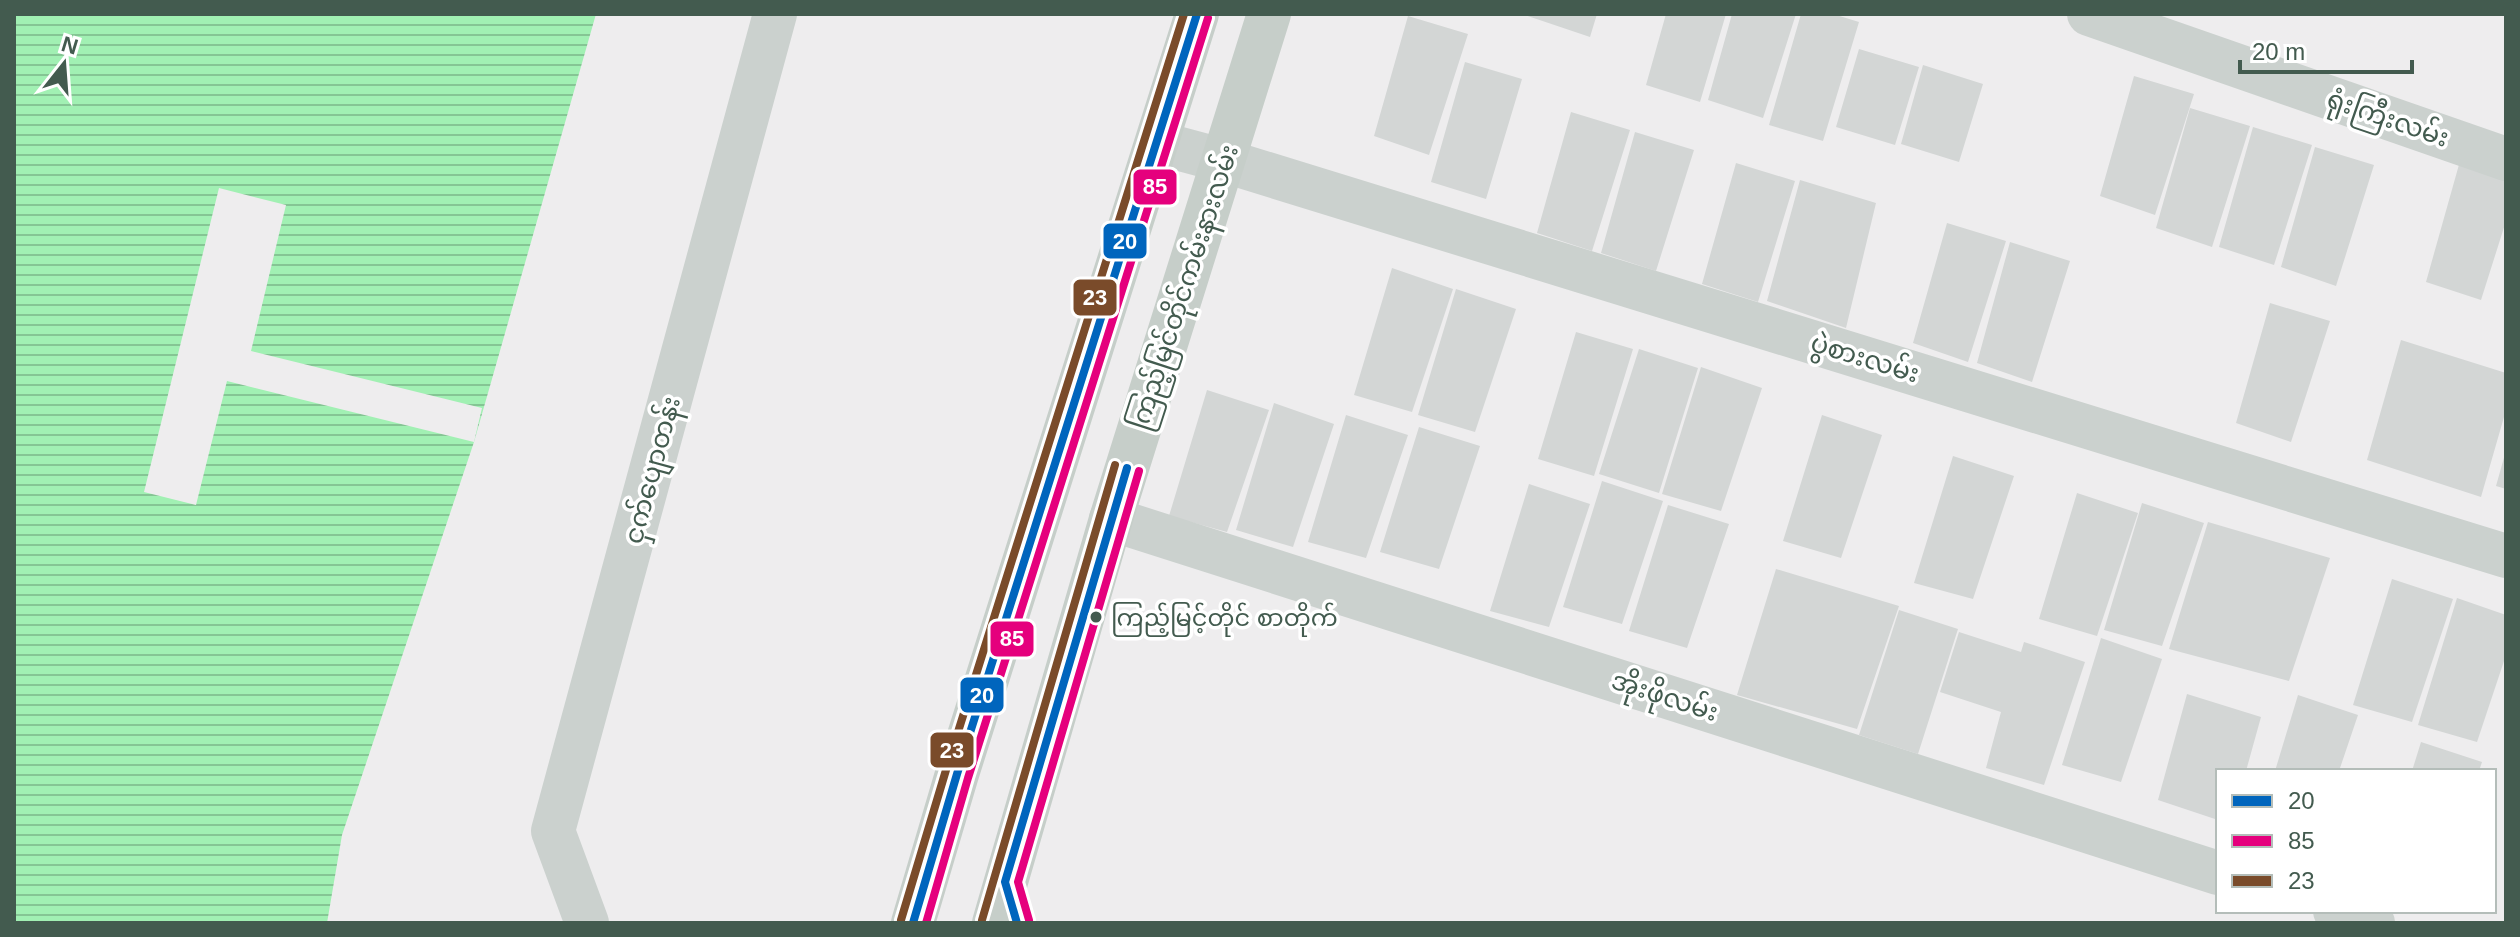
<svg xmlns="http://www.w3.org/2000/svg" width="2520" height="937" viewBox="0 0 2520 937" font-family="Helvetica,'Noto Sans Myanmar',sans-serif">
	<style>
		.water { fill: url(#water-rules) }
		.pier { fill: #eeedee }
		.building { fill: #d3d6d5 }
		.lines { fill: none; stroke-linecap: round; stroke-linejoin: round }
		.minor { stroke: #cbd1ce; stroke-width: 44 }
		.primary { stroke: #c6cec9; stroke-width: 44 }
		.bus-1-casing { stroke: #fff; stroke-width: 14 }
		.bus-2-casing { stroke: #fff; stroke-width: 14 }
		.bus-3-casing { stroke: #fff; stroke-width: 14 }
		.bus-1 { stroke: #0065bd; stroke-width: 8 }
		.bus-2 { stroke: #e5007d; stroke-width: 8 }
		.bus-3 { stroke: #7a4b2a; stroke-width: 8 }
		.bus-dot { fill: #435b4f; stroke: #fff; stroke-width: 3 }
		.labels { text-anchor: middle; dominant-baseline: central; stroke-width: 7; stroke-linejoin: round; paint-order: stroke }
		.bus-label { font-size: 24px; fill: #435b4f; stroke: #fff; text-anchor: start }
		.street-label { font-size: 26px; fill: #435b4f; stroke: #fff }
		.line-badge { stroke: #fff; stroke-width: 3 }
		.badge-label { font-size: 22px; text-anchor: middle; font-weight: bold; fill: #fff }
	</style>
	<defs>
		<pattern id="water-rules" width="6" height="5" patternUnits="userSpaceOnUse" patternTransform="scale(2)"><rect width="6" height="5" fill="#a1f0b3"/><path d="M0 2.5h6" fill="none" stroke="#85c594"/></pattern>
	</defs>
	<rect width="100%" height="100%" fill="#eeedee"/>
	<path class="water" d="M14,14h582l-122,428 -132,393 -15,88h-313z"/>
	<path class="pier" d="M219,188l67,17 -35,146 231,57 -8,34 -247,-61 -31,124 -52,-13z"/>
	<path class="building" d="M1522,14h75l-7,23z
		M1666,14h60l-26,88 -54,-17z
		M1732,14h64l-33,104 -55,-18z
		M1801,14h32l26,8 -36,119 -54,-16z
		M1408,16l60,18 -39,121 -55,-19z
		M1859,49l60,18 -24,78 -59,-18z
		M1465,62l57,17 -36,120 -55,-17z
		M1923,65l60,19 -24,78 -58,-18z
		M2134,76l60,18 -39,121 -55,-19z
		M2190,108l60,18 -38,121 -56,-19z
		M1571,112l59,18 -38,121 -55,-18z
		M2253,127l59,18 -38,120 -55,-18z
		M1635,132l59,18 -38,121 -55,-18z
		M2315,147l59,18 -38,121 -55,-19z
		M2460,161l46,14v46l-25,79 -55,-18z
		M1736,163l59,18 -37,121 -56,-18z
		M1800,180l76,23 -30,125 -79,-27z
		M1947,223l59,18 -38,121 -55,-19z
		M2010,242l60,19 -38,121 -55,-19z
		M1392,268l61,21 -41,123 -58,-17z
		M1456,289l60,20 -41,123 -57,-17z
		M2270,303l60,18 -39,121 -55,-19z
		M1576,332l57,17 -39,127 -56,-17z
		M2401,340l105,33v37l-25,87 -114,-37z
		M1639,349l59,19 -39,125 -60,-19z
		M1701,367l61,21 -41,123 -59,-17z
		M1207,390l62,20 -42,122 -58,-16z
		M1274,403l60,21 -41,123 -57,-17z
		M1346,415l62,20 -42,123 -58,-16z
		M1822,415l60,20 -41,123 -58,-17z
		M1419,427l61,19 -41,123 -59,-17z
		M2505,454h1v35l-10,-3z
		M1953,456l61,20 -41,123 -59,-16z
		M1602,481l61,20 -41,123 -59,-17z
		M1529,484l61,20 -41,123 -59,-16z
		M2077,493l61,20 -41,123 -58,-17z
		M2142,503l62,20 -42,123 -58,-16z
		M1668,505l61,19 -42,124 -58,-17z
		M2208,522l122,36 -41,123 -120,-32z
		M1776,569l123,37 -42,123 -120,-34z
		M2392,579l61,20 -41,123 -59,-17z
		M2457,598l49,17v40l-29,87 -59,-17z
		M1899,610l59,19 -40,125 -59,-19z
		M1959,632l62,20 3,-10 61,20 -41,123 -58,-17 15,-56 -61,-20z
		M2101,638l61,21 -41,123 -59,-17z
		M2187,694l74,23 -15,54h-28v49l-60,-20z
		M2298,695l60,20 -19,56h-64z
		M2421,742l61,20 -3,9h-67z"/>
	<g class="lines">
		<path class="minor" d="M2089,14l417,145
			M1158,143l67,18 1281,395
			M1111,519l1107,354
			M2335,911l38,12
			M587,923l-34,-92 222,-817"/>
		<path class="primary" d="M913,923l44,-149 240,-760
			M994,923l117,-404 158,-505"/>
		<defs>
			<path id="bus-1" d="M913,923l44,-149 240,-760
				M1017,923l-12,-41 122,-414"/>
			<path id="bus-2" d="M1029,920l-11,-38 121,-411
				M926,923l42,-145 240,-760"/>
			<path id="bus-3" d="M901,920l45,-150 238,-756
				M982,920l133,-455"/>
		</defs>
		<use href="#bus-1" class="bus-1-casing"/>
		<use href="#bus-2" class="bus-2-casing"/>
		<use href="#bus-3" class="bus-3-casing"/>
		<use href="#bus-1" class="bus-1"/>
		<use href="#bus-2" class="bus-2"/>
		<use href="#bus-3" class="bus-3"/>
	</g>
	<circle class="bus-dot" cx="1096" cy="617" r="7"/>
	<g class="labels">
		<g class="bus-label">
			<text x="1111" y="617">ကြည့်မြင့်တိုင် စာတိုက်</text>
		</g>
		<g class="street-label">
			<text transform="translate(2388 118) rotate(19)">ရုံးကြီးလမ်း</text>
			<text transform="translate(1184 287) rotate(-72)">ကြည့်မြင်တိုင်ကမ်းနားလမ်း</text>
			<text transform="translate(1865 358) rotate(17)">ပွဲစားလမ်း</text>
			<text transform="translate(652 470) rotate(-75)">ငှက်ပျောတန်း</text>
			<text transform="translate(1665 696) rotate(18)">အိုးဖိုလမ်း</text>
		</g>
	</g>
	<g class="line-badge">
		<rect x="1132" y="168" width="46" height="38" rx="8" fill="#e5007d"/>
		<rect x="1102" y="222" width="46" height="38" rx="8" fill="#0065bd"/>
		<rect x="1072" y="278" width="46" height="39" rx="8" fill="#7a4b2a"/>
		<rect x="989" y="620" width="46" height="38" rx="8" fill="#e5007d"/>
		<rect x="959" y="676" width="46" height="38" rx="8" fill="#0065bd"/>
		<rect x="929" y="731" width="46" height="38" rx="8" fill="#7a4b2a"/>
	</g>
	<g class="badge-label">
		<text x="1155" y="194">85</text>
		<text x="1125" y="249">20</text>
		<text x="1095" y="305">23</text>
		<text x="1012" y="646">85</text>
		<text x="982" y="703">20</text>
		<text x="952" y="758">23</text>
	</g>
	<rect width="2520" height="937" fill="none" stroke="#435b4f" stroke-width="32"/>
	<rect x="2216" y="769" width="280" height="144" fill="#ffffff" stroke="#b4bdb9" stroke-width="2"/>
	<rect x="2232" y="795" width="40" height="12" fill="#0065bd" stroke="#b4bdb9" stroke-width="2"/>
	<text x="2288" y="809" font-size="24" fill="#435b4f">20</text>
	<rect x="2232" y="835" width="40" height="12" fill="#e5007d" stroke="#b4bdb9" stroke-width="2"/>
	<text x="2288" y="849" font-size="24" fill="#435b4f">85</text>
	<rect x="2232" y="875" width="40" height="12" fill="#7a4b2a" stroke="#b4bdb9" stroke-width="2"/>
	<text x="2288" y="889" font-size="24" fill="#435b4f">23</text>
	<g transform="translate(64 64) rotate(17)" stroke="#ffffff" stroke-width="6" paint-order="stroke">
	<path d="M0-6L14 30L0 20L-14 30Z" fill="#435b4f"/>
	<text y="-12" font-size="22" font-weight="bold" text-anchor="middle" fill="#435b4f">N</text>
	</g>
	<path d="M2240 60v12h172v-12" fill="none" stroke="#435b4f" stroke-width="4"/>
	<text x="2252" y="60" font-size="24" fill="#435b4f" stroke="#ffffff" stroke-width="6" paint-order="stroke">20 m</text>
</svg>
